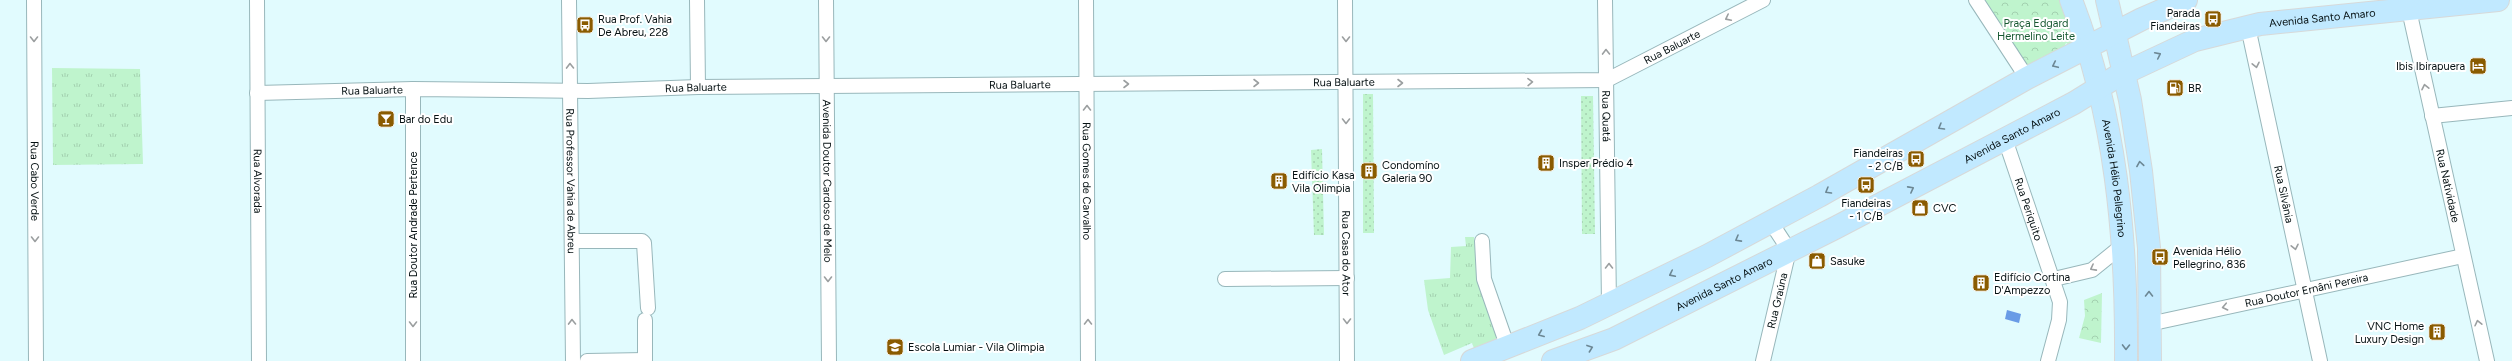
<svg xmlns="http://www.w3.org/2000/svg" width="2512" height="361" viewBox="0 0 2512 361" font-family="Figtree,sans-serif">
	<style>
		.grass { fill: url(#grass-tufts) }
		.park { fill: url(#park-crowns) }
		.garden { fill: url(#garden-dots) }
		.water { fill: #699be6 }
		.lines { fill: none; stroke-linecap: round; stroke-linejoin: round }
		.minor-casing { stroke: #98b7bb; stroke-width: 16 }
		.primary-casing { stroke: #d7d9d9; stroke-width: 24 }
		.minor { stroke: #fff; stroke-width: 14 }
		.primary { stroke: #c1e9ff; stroke-width: 22 }
		.oneway { stroke: #9b9fa0 }
		.oneway2 { stroke: #6c8794 }
		.labels { text-anchor: middle; dominant-baseline: central; stroke-width: 4; stroke-linejoin: round; paint-order: stroke }
		.poi-label { font-size: 11px; fill: #051012; stroke: #fff; text-anchor: start }
		.street-label { font-size: 11px; fill: #051012; stroke: #fff }
		.park-label { font-size: 11px; fill: #185932; stroke: #fff }
	</style>
	<defs>
		<pattern id="grass-tufts" width="24" height="20" patternUnits="userSpaceOnUse"><rect width="24" height="20" fill="#bff4cd"/><path d="M3 7l-1-3M5 7V3M7 7l1-3M15 17l-1-3M17 17v-4M19 17l1-3" fill="none" stroke="#a3d0af"/></pattern>
		<pattern id="park-crowns" width="20" height="18" patternUnits="userSpaceOnUse"><rect width="20" height="18" fill="#bff4cd"/><path d="M2 6a3 3 0 1 1 6 0M12 15a3 3 0 1 1 6 0" fill="none" stroke="#a3d0af"/></pattern>
		<pattern id="garden-dots" width="8" height="8" patternUnits="userSpaceOnUse"><rect width="8" height="8" fill="#bff4cd"/><path d="M2 2h.1M6 6h.1" fill="none" stroke="#a3d0af" stroke-width="1.8" stroke-linecap="round"/></pattern>
	</defs>
	<rect width="100%" height="100%" fill="#e1fbfe"/>
	<path class="grass" d="M52,68l88,1 3,95 -90,1z
		M1465,237h9l4,46 23,59 -26,9 -3,-8 -28,12 -16,-45 -4,-30 26,-2 1,-31 15,-1z"/>
	<path class="park" d="M1985,0h77l14,41 -5,5 -5,-3 -2,4 -28,14 -4,6 -6,-2z
		M2102,293l-1,50 -22,-5 6,-22 -1,-16z"/>
	<path class="garden" d="M1363,94h10l1,139h-11z
		M1581,96h12l2,138h-13z
		M1322,149l2,86h-10l-3,-85z"/>
	<path class="water" d="M2007,310l14,4 -2,9 -14,-4z"/>
	<g class="lines">
		<defs>
			<g id="minor">
				<path id="s1" d="M34,0l2,361"/>
				<path id="s2" d="M257,0l2,361"/>
				<path id="s3" d="M569,0l4,361"/>
				<path d="M697,0l1,87"/>
				<path id="s4" d="M826,0l3,361"/>
				<path id="s5" d="M1086,0l2,361"/>
				<path id="s6" d="M1345,0l2,361"/>
				<path id="s7" d="M1605,0l4,305"/>
				<path d="M1976,0l51,78"/>
				<path id="s8" d="M2409,10l78,351"/>
				<path id="s9" d="M2248,27l72,334"/>
				<path d="M413,89v272"/>
				<path id="s10" d="M257,93l156,-4 175,2 110,-4 909,-7 156,-80"/>
				<path d="M2432,116l80,-8"/>
				<path id="s11" d="M2005,139l55,163 -1,18 -11,41"/>
				<path d="M572,241h70l2,2 4,65"/>
				<path d="M1482,241l2,38 24,69"/>
				<path d="M1225,279l122,-1"/>
				<path d="M2054,279l38,-9 31,-25"/>
				<path id="s12" d="M2149,324l314,-68"/>
				<path d="M587,361l58,-1"/>
				<path d="M645,361v-41"/>
				<path id="s13" d="M1763,361l26,-111 -19,-29"/>
			</g>
			<g id="primary">
				<path id="s14" d="M2071,0c45,116 56,237 55,361"/>
				<path d="M2107,0l23,100 11,71 8,77 1,113"/>
				<path d="M1472,361l108,-43 127,-62 112,-60 208,-118 115,-59 44,-19"/>
				<path id="s15" d="M1553,361l61,-22 221,-111 239,-125 42,-26 79,-37 65,-16 238,-24"/>
			</g>
		</defs>
		<use href="#minor" class="minor-casing"/>
		<use href="#primary" class="primary-casing"/>
		<use href="#minor" class="minor"/>
		<use href="#primary" class="primary"/>
	</g>
	<defs><path id="oneway-chevron" d="M-2-3.5L2.5 0L-2 3.5" fill="none" stroke-width="1.6" stroke-linecap="round" stroke-linejoin="round"/></defs>
	<g class="oneway">
		<use href="#oneway-chevron" transform="translate(1728 18) rotate(153)"/>
		<use href="#oneway-chevron" transform="translate(34 39) rotate(90)"/>
		<use href="#oneway-chevron" transform="translate(826 39) rotate(90)"/>
		<use href="#oneway-chevron" transform="translate(1346 39) rotate(90)"/>
		<use href="#oneway-chevron" transform="translate(1606 52) rotate(-91)"/>
		<use href="#oneway-chevron" transform="translate(2256 65) rotate(78)"/>
		<use href="#oneway-chevron" transform="translate(570 66) rotate(-91)"/>
		<use href="#oneway-chevron" transform="translate(1530 82) rotate(-1)"/>
		<use href="#oneway-chevron" transform="translate(1256 83)"/>
		<use href="#oneway-chevron" transform="translate(1400 83)"/>
		<use href="#oneway-chevron" transform="translate(1126 84)"/>
		<use href="#oneway-chevron" transform="translate(2425 87) rotate(-102)"/>
		<use href="#oneway-chevron" transform="translate(1087 108) rotate(-90)"/>
		<use href="#oneway-chevron" transform="translate(1346 121) rotate(90)"/>
		<use href="#oneway-chevron" transform="translate(35 239) rotate(90)"/>
		<use href="#oneway-chevron" transform="translate(2295 247) rotate(78)"/>
		<use href="#oneway-chevron" transform="translate(1609 266) rotate(-90)"/>
		<use href="#oneway-chevron" transform="translate(2093 268) rotate(152)"/>
		<use href="#oneway-chevron" transform="translate(828 279) rotate(90)"/>
		<use href="#oneway-chevron" transform="translate(2225 307) rotate(168)"/>
		<use href="#oneway-chevron" transform="translate(1347 321) rotate(90)"/>
		<use href="#oneway-chevron" transform="translate(572 322) rotate(-91)"/>
		<use href="#oneway-chevron" transform="translate(1088 322) rotate(-90)"/>
		<use href="#oneway-chevron" transform="translate(2478 323) rotate(-103)"/>
		<use href="#oneway-chevron" transform="translate(413 324) rotate(90)"/>
	</g>
	<g class="oneway2">
		<use href="#oneway-chevron" transform="translate(2158 55) rotate(-26)"/>
		<use href="#oneway-chevron" transform="translate(2055 65) rotate(155)"/>
		<use href="#oneway-chevron" transform="translate(1941 127) rotate(150)"/>
		<use href="#oneway-chevron" transform="translate(2140 164) rotate(-99)"/>
		<use href="#oneway-chevron" transform="translate(1911 189) rotate(-28)"/>
		<use href="#oneway-chevron" transform="translate(1828 191) rotate(150)"/>
		<use href="#oneway-chevron" transform="translate(1738 239) rotate(151)"/>
		<use href="#oneway-chevron" transform="translate(1672 274) rotate(154)"/>
		<use href="#oneway-chevron" transform="translate(2149 294) rotate(-90)"/>
		<use href="#oneway-chevron" transform="translate(1541 334) rotate(158)"/>
		<use href="#oneway-chevron" transform="translate(2126 347) rotate(91)"/>
		<use href="#oneway-chevron" transform="translate(1590 348) rotate(-20)"/>
	</g>
	<defs>
		<symbol id="bus-square" viewBox="-11 -11 22 22"><rect x="-9" y="-9" width="18" height="18" rx="4" fill="#8a5b00" stroke="#fff"/><path d="M-5-6H5V4H4V6H2V4H-2V6H-4V4H-5ZM-3.5-4V0h7V-4ZM-3.5 1.2v1.5H-2V1.2ZM2 1.2v1.5H3.5V1.2Z" fill="#fff"/></symbol>
		<symbol id="hotel-square" viewBox="-11 -11 22 22"><rect x="-9" y="-9" width="18" height="18" rx="4" fill="#8a5b00" stroke="#fff"/><path d="M-6-4.5h1.5V1H6V5H4.5V3h-9V5H-6ZM-4 0a1.8 1.8 0 1 1 3.6 0ZM.5 0V-2.5h3Q6-2.5 6 0Z" fill="#fff"/></symbol>
		<symbol id="fuel-square" viewBox="-11 -11 22 22"><rect x="-9" y="-9" width="18" height="18" rx="4" fill="#8a5b00" stroke="#fff"/><path d="M-5.5-6h7V0h2V4h1.3V-2.5L3-4.5l.8-.8L6-3V5H2.5V1h-1V6h-7ZM-4.2-4.7v3.2H.2V-4.7Z" fill="#fff"/></symbol>
		<symbol id="bar-square" viewBox="-11 -11 22 22"><rect x="-9" y="-9" width="18" height="18" rx="4" fill="#8a5b00" stroke="#fff"/><path d="M-6-5H6L.8 .8V4.5H3.5V6h-7V4.5H-.8V.8Z" fill="#fff"/></symbol>
		<symbol id="building-square" viewBox="-11 -11 22 22"><rect x="-9" y="-9" width="18" height="18" rx="4" fill="#8a5b00" stroke="#fff"/><path d="M-4-6H4V6H1V3H-1V6H-4ZM-2.5-4.3h1.7v1.8h-1.7ZM.8-4.3h1.7v1.8H.8ZM-2.5-1h1.7V.8h-1.7ZM.8-1h1.7V.8H.8Z" fill="#fff"/></symbol>
		<symbol id="shop-square" viewBox="-11 -11 22 22"><rect x="-9" y="-9" width="18" height="18" rx="4" fill="#8a5b00" stroke="#fff"/><path d="M-5-2.5h2.3a2.7 3.5 0 0 1 5.4 0H5L5.5 6h-11ZM-1.5-2.5h3a1.5 2.3 0 0 0-3 0Z" fill="#fff"/></symbol>
		<symbol id="school-square" viewBox="-11 -11 22 22"><rect x="-9" y="-9" width="18" height="18" rx="4" fill="#8a5b00" stroke="#fff"/><path d="M0-5L7-2L0 1L-7-2ZM-4 1L0 2.5L4 1V4Q0 6-4 4Z" fill="#fff"/></symbol>
	</defs>
	<g fill-rule="evenodd">
		<use href="#bus-square" x="2203" y="9" width="20" height="20"/>
		<use href="#bus-square" x="575" y="15" width="20" height="20"/>
		<use href="#hotel-square" x="2468" y="56" width="20" height="20"/>
		<use href="#fuel-square" x="2165" y="78" width="20" height="20"/>
		<use href="#bar-square" x="376" y="109" width="20" height="20"/>
		<use href="#bus-square" x="1906" y="149" width="20" height="20"/>
		<use href="#building-square" x="1536" y="153" width="20" height="20"/>
		<use href="#building-square" x="1359" y="161" width="20" height="20"/>
		<use href="#building-square" x="1269" y="171" width="20" height="20"/>
		<use href="#bus-square" x="1856" y="175" width="20" height="20"/>
		<use href="#shop-square" x="1910" y="198" width="20" height="20"/>
		<use href="#bus-square" x="2150" y="247" width="20" height="20"/>
		<use href="#shop-square" x="1807" y="251" width="20" height="20"/>
		<use href="#building-square" x="1971" y="273" width="20" height="20"/>
		<use href="#building-square" x="2427" y="322" width="20" height="20"/>
		<use href="#school-square" x="885" y="337" width="20" height="20"/>
	</g>
	<g class="labels">
		<g class="poi-label">
			<text x="2200" y="13" text-anchor="end">Parada<tspan x="2200" dy="13">Fiandeiras</tspan></text>
			<text x="598" y="19">Rua Prof. Vahia<tspan x="598" dy="13">De Abreu, 228</tspan></text>
			<text x="2465" y="66" text-anchor="end">Ibis Ibirapuera</text>
			<text x="2188" y="88">BR</text>
			<text x="399" y="119">Bar do Edu</text>
			<text x="1903" y="153" text-anchor="end">Fiandeiras<tspan x="1903" dy="13">- 2 C/B</tspan></text>
			<text x="1559" y="163">Insper Prédio 4</text>
			<text x="1382" y="165">Condomíno<tspan x="1382" dy="13">Galeria 90</tspan></text>
			<text x="1292" y="175">Edifício Kasa<tspan x="1292" dy="13">Vila Olimpia</tspan></text>
			<text x="1866" y="203" text-anchor="middle">Fiandeiras<tspan x="1866" dy="13">- 1 C/B</tspan></text>
			<text x="1933" y="208">CVC</text>
			<text x="2173" y="251">Avenida Hélio<tspan x="2173" dy="13">Pellegrino, 836</tspan></text>
			<text x="1830" y="261">Sasuke</text>
			<text x="1994" y="277">Edifício Cortina<tspan x="1994" dy="13">D'Ampezzo</tspan></text>
			<text x="2424" y="326" text-anchor="end">VNC Home<tspan x="2424" dy="13">Luxury Design</tspan></text>
			<text x="908" y="347">Escola Lumiar - Vila Olimpia</text>
		</g>
		<g class="street-label">
			<text stroke="none"><textPath href="#s15" startOffset="848">Avenida Santo Amaro</textPath></text>
			<text stroke="none"><textPath href="#s10" startOffset="1423">Rua Baluarte</textPath></text>
			<text stroke="none"><textPath href="#s10" startOffset="1087">Rua Baluarte</textPath></text>
			<text stroke="none"><textPath href="#s10" startOffset="763">Rua Baluarte</textPath></text>
			<text stroke="none"><textPath href="#s10" startOffset="439">Rua Baluarte</textPath></text>
			<text stroke="none"><textPath href="#s10" startOffset="115">Rua Baluarte</textPath></text>
			<text stroke="none"><textPath href="#s7" startOffset="116">Rua Quatá</textPath></text>
			<text stroke="none"><textPath href="#s15" startOffset="512">Avenida Santo Amaro</textPath></text>
			<text stroke="none"><textPath href="#s14" startOffset="184">Avenida Hélio Pellegrino</textPath></text>
			<text stroke="none"><textPath href="#s1" startOffset="181">Rua Cabo Verde</textPath></text>
			<text stroke="none"><textPath href="#s2" startOffset="181">Rua Alvorada</textPath></text>
			<text stroke="none"><textPath href="#s3" startOffset="181">Rua Professor Vahia de Abreu</textPath></text>
			<text stroke="none"><textPath href="#s4" startOffset="181">Avenida Doutor Cardoso de Melo</textPath></text>
			<text stroke="none"><textPath href="#s5" startOffset="181">Rua Gomes de Carvalho</textPath></text>
			<text stroke="none"><textPath href="#s8" startOffset="180">Rua Natividade</textPath></text>
			<text stroke="none"><textPath href="#s9" startOffset="171">Rua Silvânia</textPath></text>
			<text stroke="none"><textPath href="#s11" startOffset="74">Rua Periquito</textPath></text>
			<text transform="translate(413 225) rotate(-90)">Rua Doutor Andrade Pertence</text>
			<text stroke="none"><textPath href="#s6" startOffset="253">Rua Casa do Ator</textPath></text>
			<text stroke="none"><textPath href="#s15" startOffset="188">Avenida Santo Amaro</textPath></text>
			<text stroke="none"><textPath href="#s12" startOffset="161">Rua Doutor Ernâni Pereira</textPath></text>
			<text stroke="none"><textPath href="#s13" startOffset="62">Rua Graúna</textPath></text>
		</g>
		<g class="park-label">
			<text x="2036" y="23">Praça Edgard<tspan x="2036" dy="13">Hermelino Leite</tspan></text>
		</g>
	</g>
</svg>
